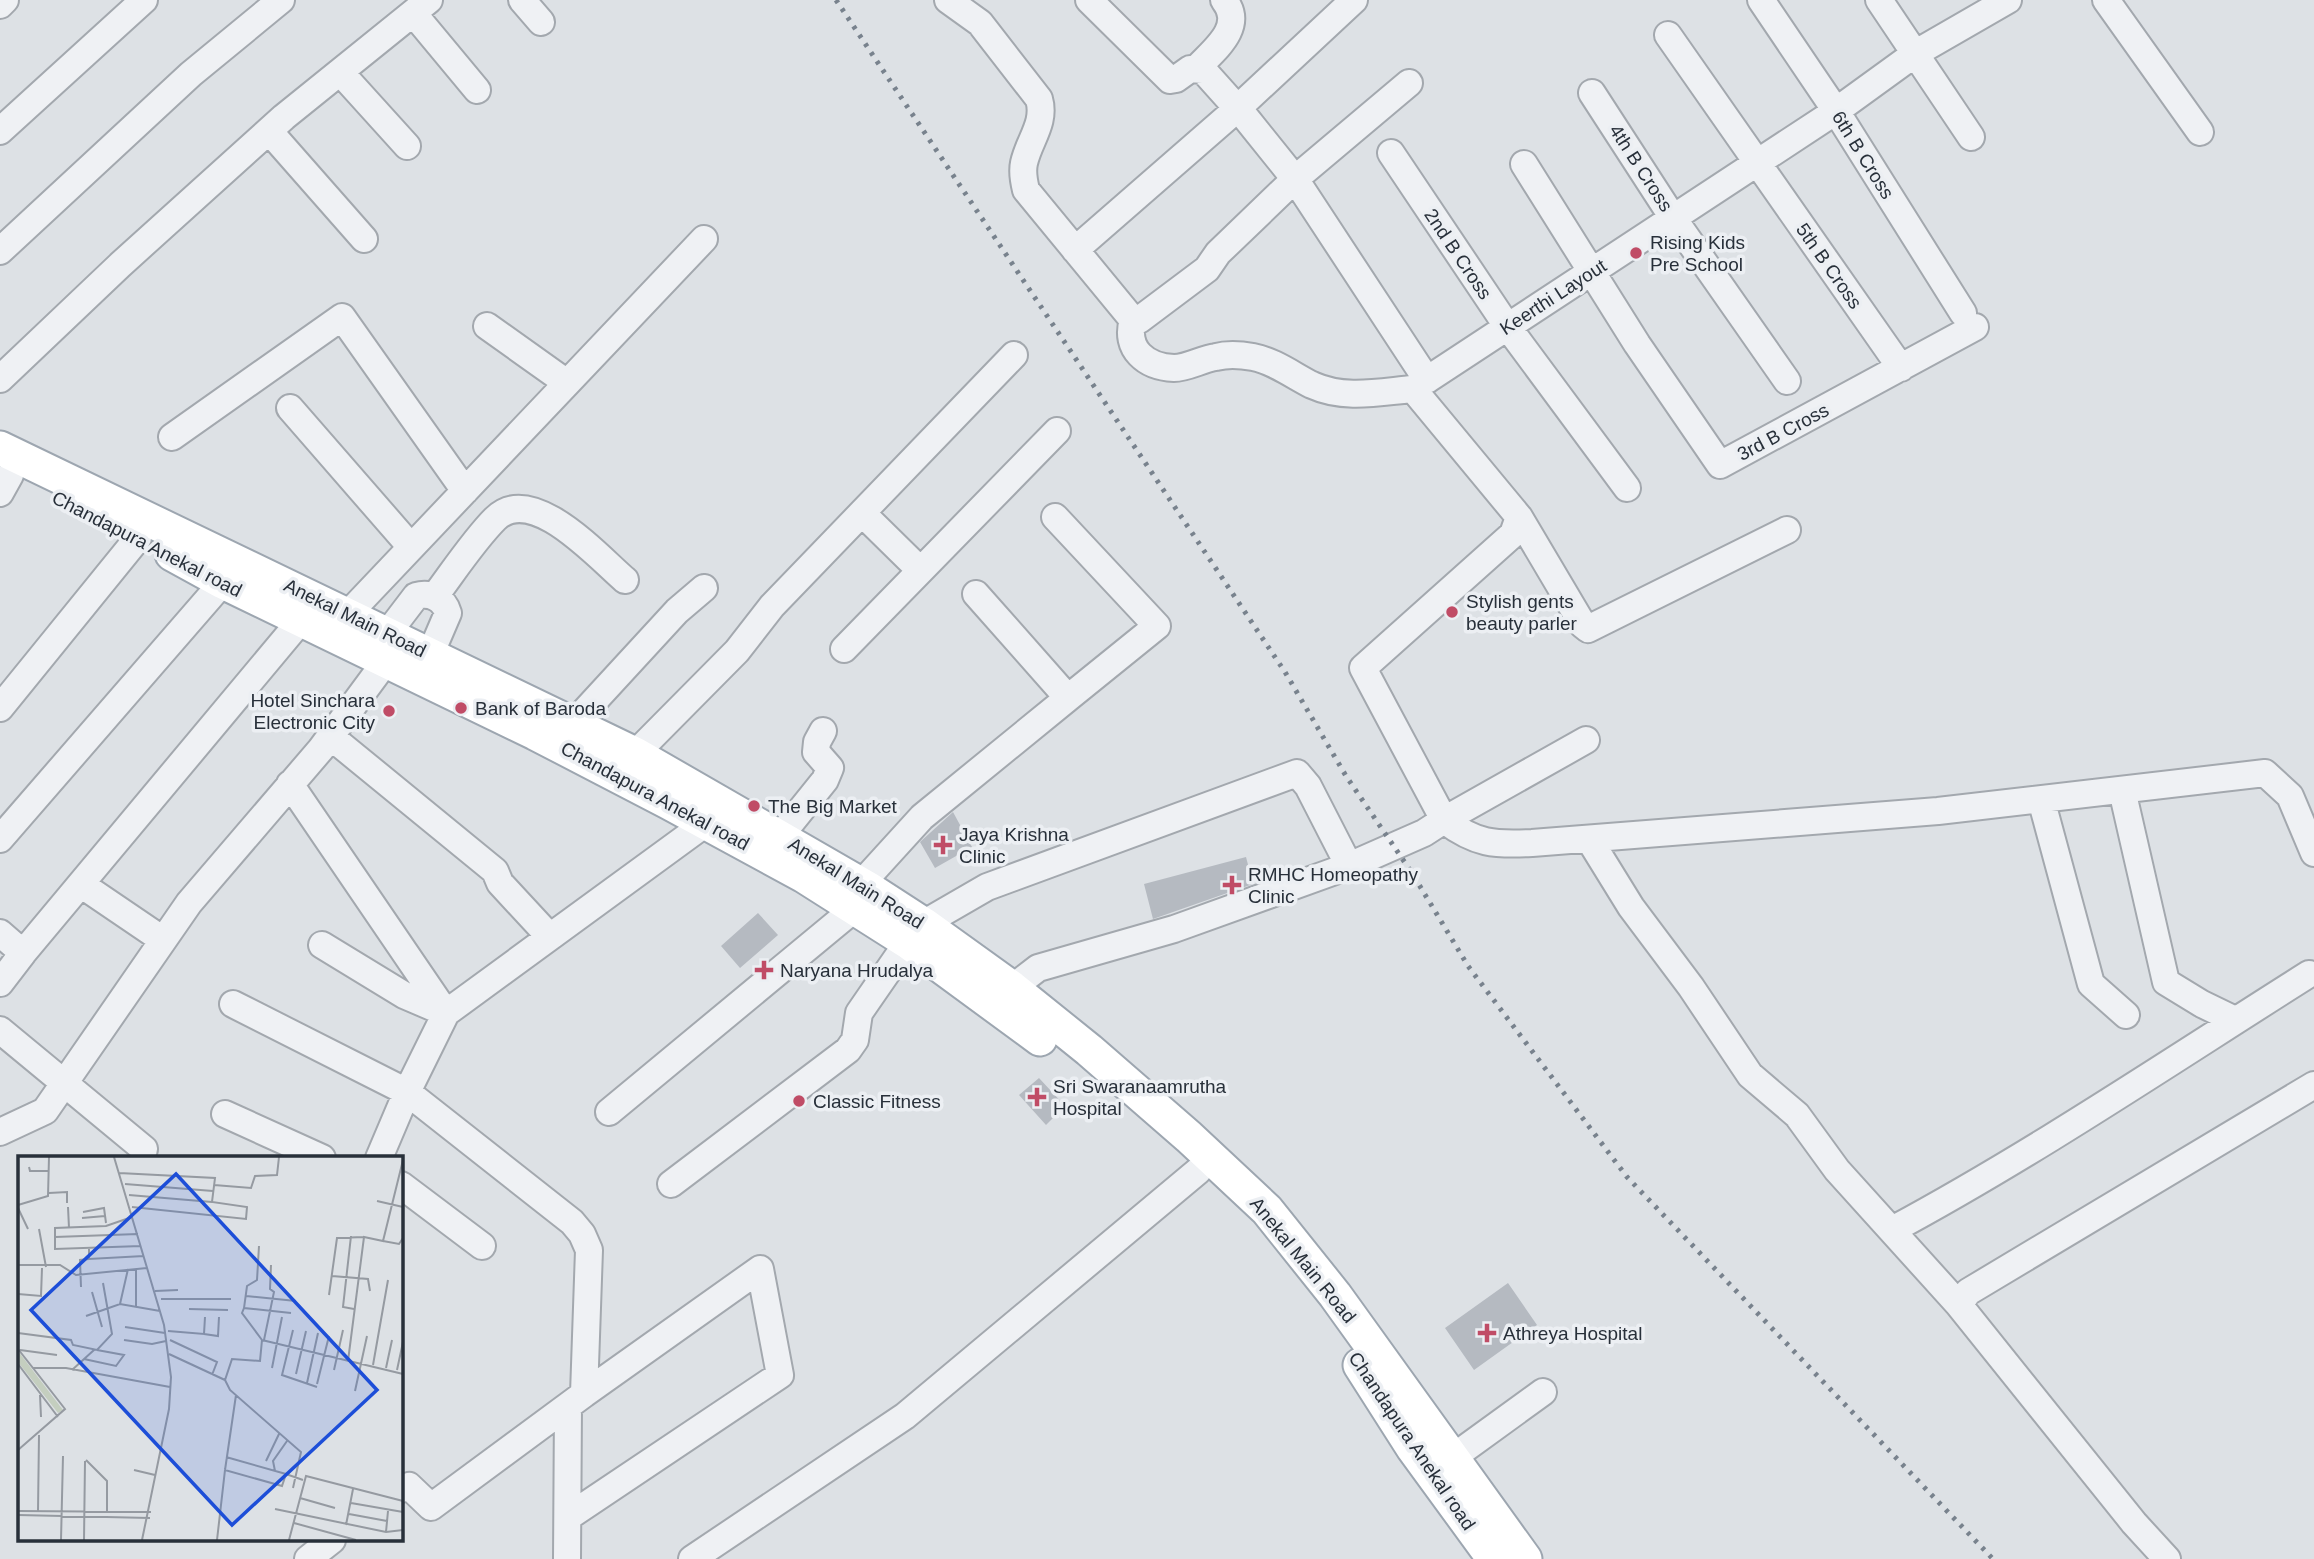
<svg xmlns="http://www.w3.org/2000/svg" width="2314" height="1559" viewBox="0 0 2314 1559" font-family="Helvetica,sans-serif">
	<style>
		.building { fill: #b5bac1 }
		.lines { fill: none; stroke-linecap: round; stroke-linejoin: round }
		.minor-casing { stroke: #a3a8ae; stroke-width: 30 }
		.major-casing { stroke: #9da6b0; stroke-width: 37 }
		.minor { stroke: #eff1f4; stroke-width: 26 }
		.major { stroke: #fff; stroke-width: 33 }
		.rail { stroke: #78828d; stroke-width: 5; stroke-dasharray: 3.5 7; stroke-linecap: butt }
		.poi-dot { fill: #c04c66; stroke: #eceff3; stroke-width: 2.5 }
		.labels { text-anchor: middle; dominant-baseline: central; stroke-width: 7; stroke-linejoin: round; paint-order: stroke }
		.street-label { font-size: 19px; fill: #28303a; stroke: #eceff3 }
		.poi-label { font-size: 19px; fill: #28303a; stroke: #eceff3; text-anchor: start }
		.inset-road { fill: none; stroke: #959aa1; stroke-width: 2 }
		.view { fill: #1d4ed8; fill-opacity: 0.15; stroke: #1d4ed8; stroke-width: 3.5 }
		.inset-edge { fill: none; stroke: #28303a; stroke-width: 3.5 }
	</style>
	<rect width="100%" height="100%" fill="#dde1e5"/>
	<path class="building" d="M953,812l19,35 -37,21 -15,-26z
		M1246,857l7,27 -100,35 -9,-35z
		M758,913l20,22 -38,33 -19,-22z
		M1039,1078l26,28 -19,19 -27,-30z
		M1508,1283l29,42 -63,45 -29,-42z"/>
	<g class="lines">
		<defs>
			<path id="minor" d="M522,0l19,22
				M948,0l32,23 59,76c7,24 -10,41 -15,64 -2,9 0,19 2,27l107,130h6l68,-51 11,-16 77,-74 114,-96
				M1089,0l81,80 6,-1 14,-10 13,1 43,48 49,61 132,201
				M1761,0l75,111 127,202
				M1879,0l92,137
				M2106,0l94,132
				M0,5l5,-5
				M413,13l64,77
				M1668,35l233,333
				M1197,68c18,-19 48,-41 27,-68
				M340,72l67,74
				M1592,93l81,125 114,163
				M0,131l144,-131
				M269,131l95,108
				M1391,153l116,173 120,162
				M1524,164l113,180 83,121 255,-138
				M1075,250l163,-142 116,-108
				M0,251l191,-177 90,-74
				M1133,320c-9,29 13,47 41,48 13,0 28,-9 42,-11 11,-3 26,-2 37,0 21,4 41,19 59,28 33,15 67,7 101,4
				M487,326l80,57
				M0,379l120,-114 164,-148 145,-117
				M290,408l121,139
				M172,437l170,-120 123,174
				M0,493l10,-18
				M862,513l58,57
				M1055,517l102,109 -89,72
				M1519,517l64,108 5,4 199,-99
				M435,596c18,-24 39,-56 60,-77 37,-37 103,38 130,61
				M336,631l12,-17 356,-375
				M387,634l29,-38c15,-4 28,3 32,17l-18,42
				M844,649l213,-218
				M0,708l138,-170
				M330,736l165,135 5,12 50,54
				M563,738l10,-14 104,-113 27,-23
				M1586,740l-142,80c32,24 50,25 88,23l406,-32 327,-38 25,23 24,57
				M635,754l102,-103 35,-45 242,-251
				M290,784l156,229
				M2122,790l44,192 36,22 33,16
				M2041,799l50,185 35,31
				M780,836l45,-56 5,-12 -14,-16 1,-10 6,-11
				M0,839l223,-257
				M1589,839l42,68 60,80 59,88 47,40 40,55 122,135
				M861,884l61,-67 146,-119 -92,-104
				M82,885l81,55
				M923,924l64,-37 310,-114 11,13 41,80
				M0,933l23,20 279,-334
				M322,945l82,50 42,18
				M0,983l23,-30
				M1000,1001l12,-13 26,-20 136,-39 175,-63 75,-33 20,-13 -81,-152 150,-134 6,-17 -106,-128 423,-278 80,-58 92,-53
				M233,1004l174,88 165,130 10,12 7,16 -5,144 -153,113 -22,-21 -8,3
				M0,1030l144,119
				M609,1112l245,-203
				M225,1114l97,44
				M0,1132l45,-21 144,-208 132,-154 65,-88
				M379,1158l28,-66 39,-79 260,-190
				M671,1184l177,-134 7,-10 4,-27 49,-71
				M401,1185l81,61
				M1892,1230c143,-77 279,-169 417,-256
				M1452,1458l91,-66
				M568,1517l212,-142 -20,-106 -176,125
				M308,1559l24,-19
				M567,1559l1,-153
				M692,1559l213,-143 293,-245
				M2167,1559l-33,-36 -175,-218 9,-13 346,-207"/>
			<path id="major" d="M0,448l635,306 234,135 54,35 89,64 77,62 100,87 78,73 68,85 190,264
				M172,554l51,28 312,151 133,69 136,74 104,66 132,97
				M1360,1365l53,83 81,111"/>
		</defs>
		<use href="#minor" class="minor-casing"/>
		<use href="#major" class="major-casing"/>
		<use href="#minor" class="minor"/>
		<use href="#major" class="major"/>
		<path class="rail" d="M836,0l449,672 61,104 66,97 56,93 159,211 366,382"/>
	</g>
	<g class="poi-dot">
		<circle cx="1636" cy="253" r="7"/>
		<circle cx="1452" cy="612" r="7"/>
		<circle cx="461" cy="708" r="7"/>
		<circle cx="389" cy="711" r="7"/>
		<circle cx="754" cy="806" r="7"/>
		<path d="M939.5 834.5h7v7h7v7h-7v7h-7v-7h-7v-7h7z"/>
		<path d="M1228.5 874.5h7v7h7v7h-7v7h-7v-7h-7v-7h7z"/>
		<path d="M760.5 959.5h7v7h7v7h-7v7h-7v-7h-7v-7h7z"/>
		<path d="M1033.5 1086.5h7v7h7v7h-7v7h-7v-7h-7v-7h7z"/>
		<circle cx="799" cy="1101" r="7"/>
		<path d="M1483.5 1322.5h7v7h7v7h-7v7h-7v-7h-7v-7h7z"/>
	</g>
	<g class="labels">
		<g class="street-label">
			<text transform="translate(1863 155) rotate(58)">6th B Cross</text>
			<text transform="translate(1641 168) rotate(57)">4th B Cross</text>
			<text transform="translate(1458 254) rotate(56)">2nd B Cross</text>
			<text transform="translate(1829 266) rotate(55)">5th B Cross</text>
			<text transform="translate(1553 297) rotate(-33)">Keerthi Layout</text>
			<text transform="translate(1783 432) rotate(-28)">3rd B Cross</text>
			<text transform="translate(147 544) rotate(27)">Chandapura Anekal road</text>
			<text transform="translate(355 618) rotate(26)">Anekal Main Road</text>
			<text transform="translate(655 796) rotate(28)">Chandapura Anekal road</text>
			<text transform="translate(856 883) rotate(32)">Anekal Main Road</text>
			<text transform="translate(1303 1260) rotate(51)">Anekal Main Road</text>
			<text transform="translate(1412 1441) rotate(56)">Chandapura Anekal road</text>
		</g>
		<g class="poi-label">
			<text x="1650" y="242">Rising Kids<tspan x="1650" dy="22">Pre School</tspan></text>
			<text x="1466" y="601">Stylish gents<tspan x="1466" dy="22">beauty parler</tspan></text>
			<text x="375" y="700" text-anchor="end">Hotel Sinchara<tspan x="375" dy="22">Electronic City</tspan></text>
			<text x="475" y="708">Bank of Baroda</text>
			<text x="768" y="806">The Big Market</text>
			<text x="959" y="834">Jaya Krishna<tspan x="959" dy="22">Clinic</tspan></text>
			<text x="1248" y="874">RMHC Homeopathy<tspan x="1248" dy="22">Clinic</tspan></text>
			<text x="780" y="970">Naryana Hrudalya</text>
			<text x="1053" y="1086">Sri Swaranaamrutha<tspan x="1053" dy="22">Hospital</tspan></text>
			<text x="813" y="1101">Classic Fitness</text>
			<text x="1503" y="1333">Athreya Hospital</text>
		</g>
	</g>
	<g transform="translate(18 1156)">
		<rect width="385" height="385" fill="#dde1e5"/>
		<path d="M0,195l45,59 -5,3 -40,-51z" fill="#c4cebf"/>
		<path class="inset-road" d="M96,1l50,168 7,52 -2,32 -27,131M11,11l1,4h19M101,17l96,5 -3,24 35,5 -1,12 -114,-12M107,28l88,7M196,29l37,3 4,-12 22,-1 2,-18M31,37l18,-1v11M111,39l83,7M359,45l26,6M0,49l30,-9 1,-39M50,51l1,21M0,52l10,21M65,56l21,-4 2,15M114,61l-26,9 -51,2v21l86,-3M64,62l23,-2M21,73l7,38M333,80l-8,71 11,2M37,81l83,-3M365,85l16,3 4,-6M241,90l-2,34 -10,6 -3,22 47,5M71,91v12l55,-3M0,109h42l16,10 71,-7M118,113v38M314,120l36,3 2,12M63,131l-1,-27 9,-1M137,135l23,-1M74,136l10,35M0,138l23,2 1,-28M311,139l8,-57 27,-1M228,140l50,5M143,143h70M102,148l8,-35M226,152l-2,5 20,27M171,153l39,1M68,160l34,-12 40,7M107,171l40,6M275,174l-11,45 35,12M150,175l36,3 1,-17M0,177l53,7 2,5 24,5 15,-16 -9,-51M186,178l14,2 1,-19M106,184l28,4 14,-3M152,184l47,22 -5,13M246,184l10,-48 -4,-3 1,-24M0,193l15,19h33l104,19M2,194l37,5M151,198l56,26 7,-21 28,2 2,-21 141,34M66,203l32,7 8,-11 -27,-5M330,205l16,-124 19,4 20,-81M0,208l40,53M355,209l15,-85M254,212l10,-51M368,212l6,-28M54,214l22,-20M316,214l9,-40M379,214l6,-28M278,218l10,-43M207,224l5,10 71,62 -8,36M289,227l11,-50M299,228l12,-48M337,235l12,-55M22,239l1,22M0,294l47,-41 -32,-41M208,301l60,17M68,304l21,21v31M248,305l13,-27M116,314l21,5M207,314l11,-75M257,315l-2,-10 14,-20M282,342l35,10M333,347l52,9M257,353l111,23 17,-2M0,355l133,1M20,355l1,-76M331,358l38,7M0,359l132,3M276,367l62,17M328,369l7,-36M368,376l2,-21M43,384l2,-84M66,384l1,-79M199,384l8,-70 57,16 4,-12 17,6M271,384l17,-64 97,25"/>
		<path class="view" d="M158,18l201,216 -145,135 -201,-215z"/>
		<rect width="385" height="385" class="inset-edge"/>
	</g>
</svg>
